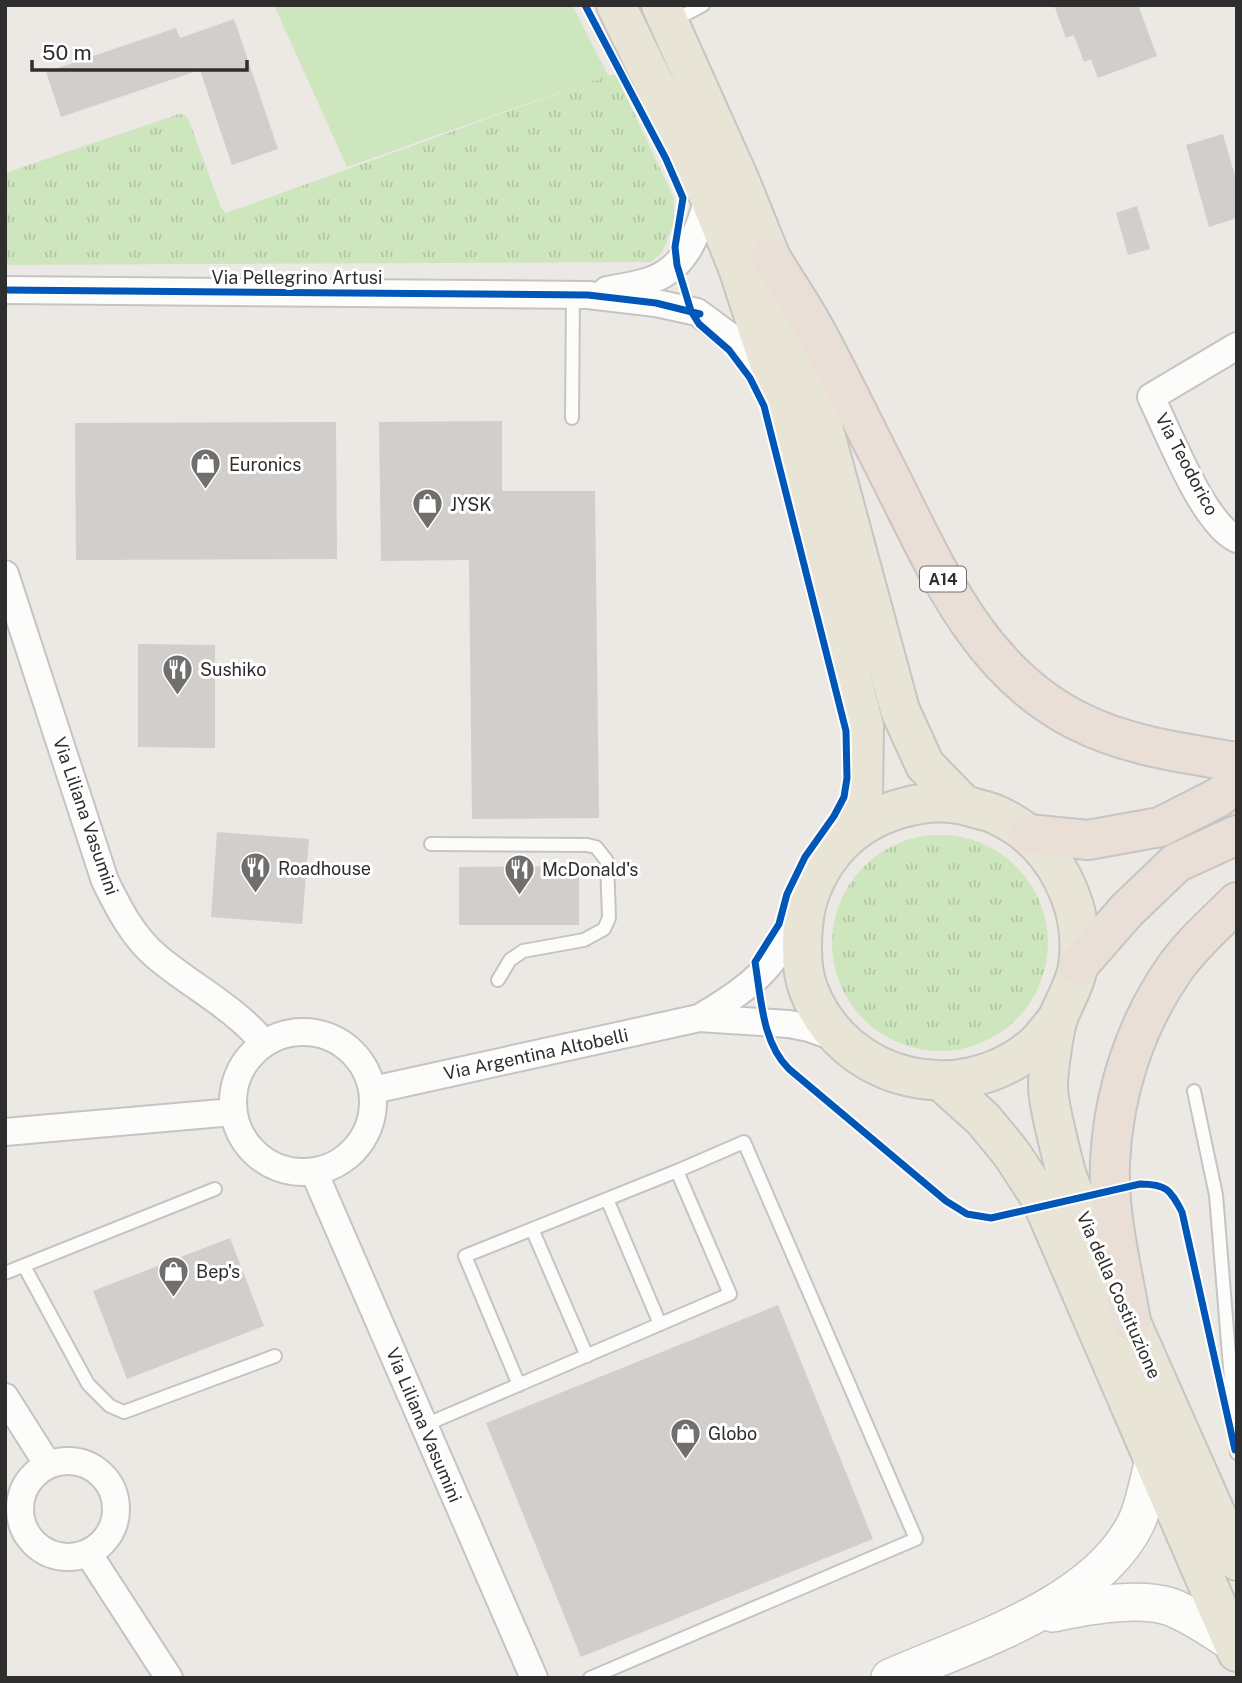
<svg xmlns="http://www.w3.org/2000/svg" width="1242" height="1683" viewBox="0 0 1242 1683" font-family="'Public Sans',sans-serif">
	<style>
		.grass { fill: url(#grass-tufts) }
		.park { fill: #cee6be }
		.building { fill: #d1cecb }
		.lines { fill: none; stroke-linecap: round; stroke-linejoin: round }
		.lane-casing { stroke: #c5c4c5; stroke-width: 16 }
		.street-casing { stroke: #c5c4c5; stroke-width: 30 }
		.secondary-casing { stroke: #c5c4c5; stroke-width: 40 }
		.primary-casing { stroke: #c6c5c4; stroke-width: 42 }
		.highway-casing { stroke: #c6c5c4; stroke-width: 42 }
		.lane { stroke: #fcfcfb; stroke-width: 12 }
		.street { stroke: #fcfcfb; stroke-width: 26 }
		.secondary { stroke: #fcfcfb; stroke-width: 37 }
		.primary { stroke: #e8e4d6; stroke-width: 38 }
		.highway { stroke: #eadfd6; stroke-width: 38 }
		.cycleway-casing { stroke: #fff; stroke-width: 11 }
		.cycleway { stroke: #0057b8; stroke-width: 7 }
		.labels { text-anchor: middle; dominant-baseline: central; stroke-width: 6; stroke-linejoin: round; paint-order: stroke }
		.shield { fill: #fff; stroke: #6d6d6d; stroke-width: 2 }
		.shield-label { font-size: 16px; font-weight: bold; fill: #2e2e2e }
		.street-label { font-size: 18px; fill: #2e2e2e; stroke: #fff }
		.poi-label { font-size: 18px; fill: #2e2e2e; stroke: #fff; text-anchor: start }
	</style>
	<defs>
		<pattern id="grass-tufts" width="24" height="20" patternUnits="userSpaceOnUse" patternTransform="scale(1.75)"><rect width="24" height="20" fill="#cee6be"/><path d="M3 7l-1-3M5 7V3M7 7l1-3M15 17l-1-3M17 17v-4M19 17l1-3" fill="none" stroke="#b1c6a4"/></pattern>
	</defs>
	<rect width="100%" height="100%" fill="#ece8e4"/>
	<path class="grass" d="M608,75h8l58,123v25l-12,30 -11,9 -646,3v-92l174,-59 6,1 5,8 31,85 5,5z
		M832 943a108 108 0 1 1 216 0a108 108 0 1 1-216 0Z"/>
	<path class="park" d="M274,5h298l36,70 -261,92z"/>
	<path class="building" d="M1054,5h84l19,51 -59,22 -7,-19 -7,3 -10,-27 -8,3z
		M234,19l44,130 -46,16 -32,-95 -139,47 -15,-45 130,-44 4,10z
		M1223,134l14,49v35l-28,9 -23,-82z
		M1137,206l13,43 -22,6 -12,-42z
		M502,421v70h93l4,327 -127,1 -3,-259 -88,1 -2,-139z
		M336,422l1,137 -261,1 -1,-137z
		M138,644l77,1v103l-77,-1z
		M217,832l92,7 -7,85 -91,-7z
		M579,866v59h-120v-58z
		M230,1238l34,88 -137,53 -34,-88z
		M778,1305l95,234 -292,118 -95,-234z"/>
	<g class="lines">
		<defs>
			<path id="lane" d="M673,21l30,-16
				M572,418l1,-123
				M431,844l156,1 9,2 11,14 2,57 -5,11 -20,11 -61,11 -13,9 -12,20
				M1194,1091l22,104 21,258
				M607,1199l53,125
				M532,1229l55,127
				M24,1266l64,118 22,22 14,6 151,-56
				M5,1273l210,-84
				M425,1425l305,-131 -53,-123 -212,85 54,129
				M590,1678l326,-139 -172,-397 -67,29"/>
			<path id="street" d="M5,290l583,5 68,8 41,9 42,31 27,35
				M607,290c15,-3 33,-5 47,-11 35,-14 45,-51 55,-83
				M1237,346l-86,51c17,34 52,127 86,142
				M5,574l100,307c14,28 28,56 52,76 36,30 77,50 107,86
				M699,1018c53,-31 71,-47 101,-100
				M233 1102a70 70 0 1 1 140 0a70 70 0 1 1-140 0Z
				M373,1090l326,-72 90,6 20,4 31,11
				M5,1132l228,-20
				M314,1172l220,506
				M5,1397l43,68
				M20 1509a48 48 0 1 1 96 0a48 48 0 1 1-96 0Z
				M88,1553l81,125"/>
			<path id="secondary" d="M1053,1613c32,-7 86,-17 118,-6 21,8 42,23 61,35
				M890,1678c79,-35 205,-72 246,-155 9,-19 12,-42 18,-62"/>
			<path id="primary" d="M616,5l93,191 29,72 42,128 84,330 -1,72 -21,44
				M661,5l79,176 31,77 40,124 89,328 25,55 38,39
				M1058,1018c-8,9 -15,20 -24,28 -73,63 -189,36 -225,-55 -8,-20 -8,-43 -6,-65 2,-30 17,-62 39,-84 31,-31 86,-48 129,-35 9,3 19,4 28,9 55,26 88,90 79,151 -3,17 -12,32 -19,48 -5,14 -11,56 -11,72 0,18 13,66 18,86 4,13 11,27 17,40 12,27 24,53 35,80 40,90 79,179 119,268
				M942,1082l41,37 28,34 29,44 197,455"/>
			<path id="highway" d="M771,258c14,23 29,45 42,68 25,45 47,92 70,137 50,97 92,207 195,258 49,25 105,32 159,41
				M1028,834l60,6 72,-13 59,-30 18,-15
				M1078,966l49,-56 49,-47 61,-28
				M1131,1321c-9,-52 -23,-106 -21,-158 3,-69 25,-138 65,-195 17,-24 41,-45 62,-66"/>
		</defs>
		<use href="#lane" class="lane-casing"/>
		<use href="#street" class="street-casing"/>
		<use href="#secondary" class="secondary-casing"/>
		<use href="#primary" class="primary-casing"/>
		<use href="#highway" class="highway-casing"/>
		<use href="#lane" class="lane"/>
		<use href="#street" class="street"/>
		<use href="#secondary" class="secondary"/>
		<use href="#primary" class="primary"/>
		<use href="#highway" class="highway"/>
		<defs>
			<path id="cycleway" d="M585,5l81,154 17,39 -8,49 2,18 14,46 8,13 30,26 21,28 14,28 82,325 1,47 -3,19 -10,19 -29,41 -18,37 -8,30 -24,38c6,35 7,81 34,107l157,132 21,13 24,4 149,-34c26,0 30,5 42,28l53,238
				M5,290l583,5 68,8 44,11"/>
		</defs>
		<use href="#cycleway" class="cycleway-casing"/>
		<use href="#cycleway" class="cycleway"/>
	</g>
	<defs>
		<symbol id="shop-pin" viewBox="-11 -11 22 30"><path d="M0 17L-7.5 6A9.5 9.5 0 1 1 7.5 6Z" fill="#706f6e" stroke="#fff"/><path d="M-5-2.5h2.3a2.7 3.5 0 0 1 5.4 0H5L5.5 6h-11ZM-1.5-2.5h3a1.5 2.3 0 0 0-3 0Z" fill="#fff"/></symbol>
		<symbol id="restaurant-pin" viewBox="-11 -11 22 30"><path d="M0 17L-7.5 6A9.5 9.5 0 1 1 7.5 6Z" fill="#706f6e" stroke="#fff"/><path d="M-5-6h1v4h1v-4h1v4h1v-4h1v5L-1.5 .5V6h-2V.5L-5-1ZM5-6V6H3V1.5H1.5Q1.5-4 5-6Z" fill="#fff"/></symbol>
	</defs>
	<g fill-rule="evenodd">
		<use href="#shop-pin" x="188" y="446" width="35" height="47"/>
		<use href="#shop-pin" x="410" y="486" width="35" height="47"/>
		<use href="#restaurant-pin" x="160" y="652" width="35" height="47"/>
		<use href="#restaurant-pin" x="238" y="850" width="35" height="47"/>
		<use href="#restaurant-pin" x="502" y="852" width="35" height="47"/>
		<use href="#shop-pin" x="156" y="1254" width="35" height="47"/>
		<use href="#shop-pin" x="668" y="1416" width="35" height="47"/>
	</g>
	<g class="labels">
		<rect class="shield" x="920" y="566.5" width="46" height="25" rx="5"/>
		<g class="shield-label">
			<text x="943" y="579">A14</text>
		</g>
		<g class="street-label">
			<text x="297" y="277">Via Pellegrino Artusi</text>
			<text transform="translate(1187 464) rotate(62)">Via Teodorico</text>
			<text transform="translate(86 816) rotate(71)">Via Liliana Vasumini</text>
			<text transform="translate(536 1054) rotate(-12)">Via Argentina Altobelli</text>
			<text transform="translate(1119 1295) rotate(66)">Via della Costituzione</text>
			<text transform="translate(424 1425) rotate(67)">Via Liliana Vasumini</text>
		</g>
		<g class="poi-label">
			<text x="229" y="464">Euronics</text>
			<text x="450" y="504">JYSK</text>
			<text x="200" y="669">Sushiko</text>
			<text x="278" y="868">Roadhouse</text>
			<text x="542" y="869">McDonald's</text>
			<text x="196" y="1271">Bep's</text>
			<text x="708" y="1433">Globo</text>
		</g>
	</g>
	<rect width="1242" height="1683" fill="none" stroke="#2e2e2e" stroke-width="14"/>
	<path d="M32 60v10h215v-10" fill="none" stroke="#2e2e2e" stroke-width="3.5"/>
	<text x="42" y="60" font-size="21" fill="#2e2e2e" stroke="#ffffff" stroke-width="5" paint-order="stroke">50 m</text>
</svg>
